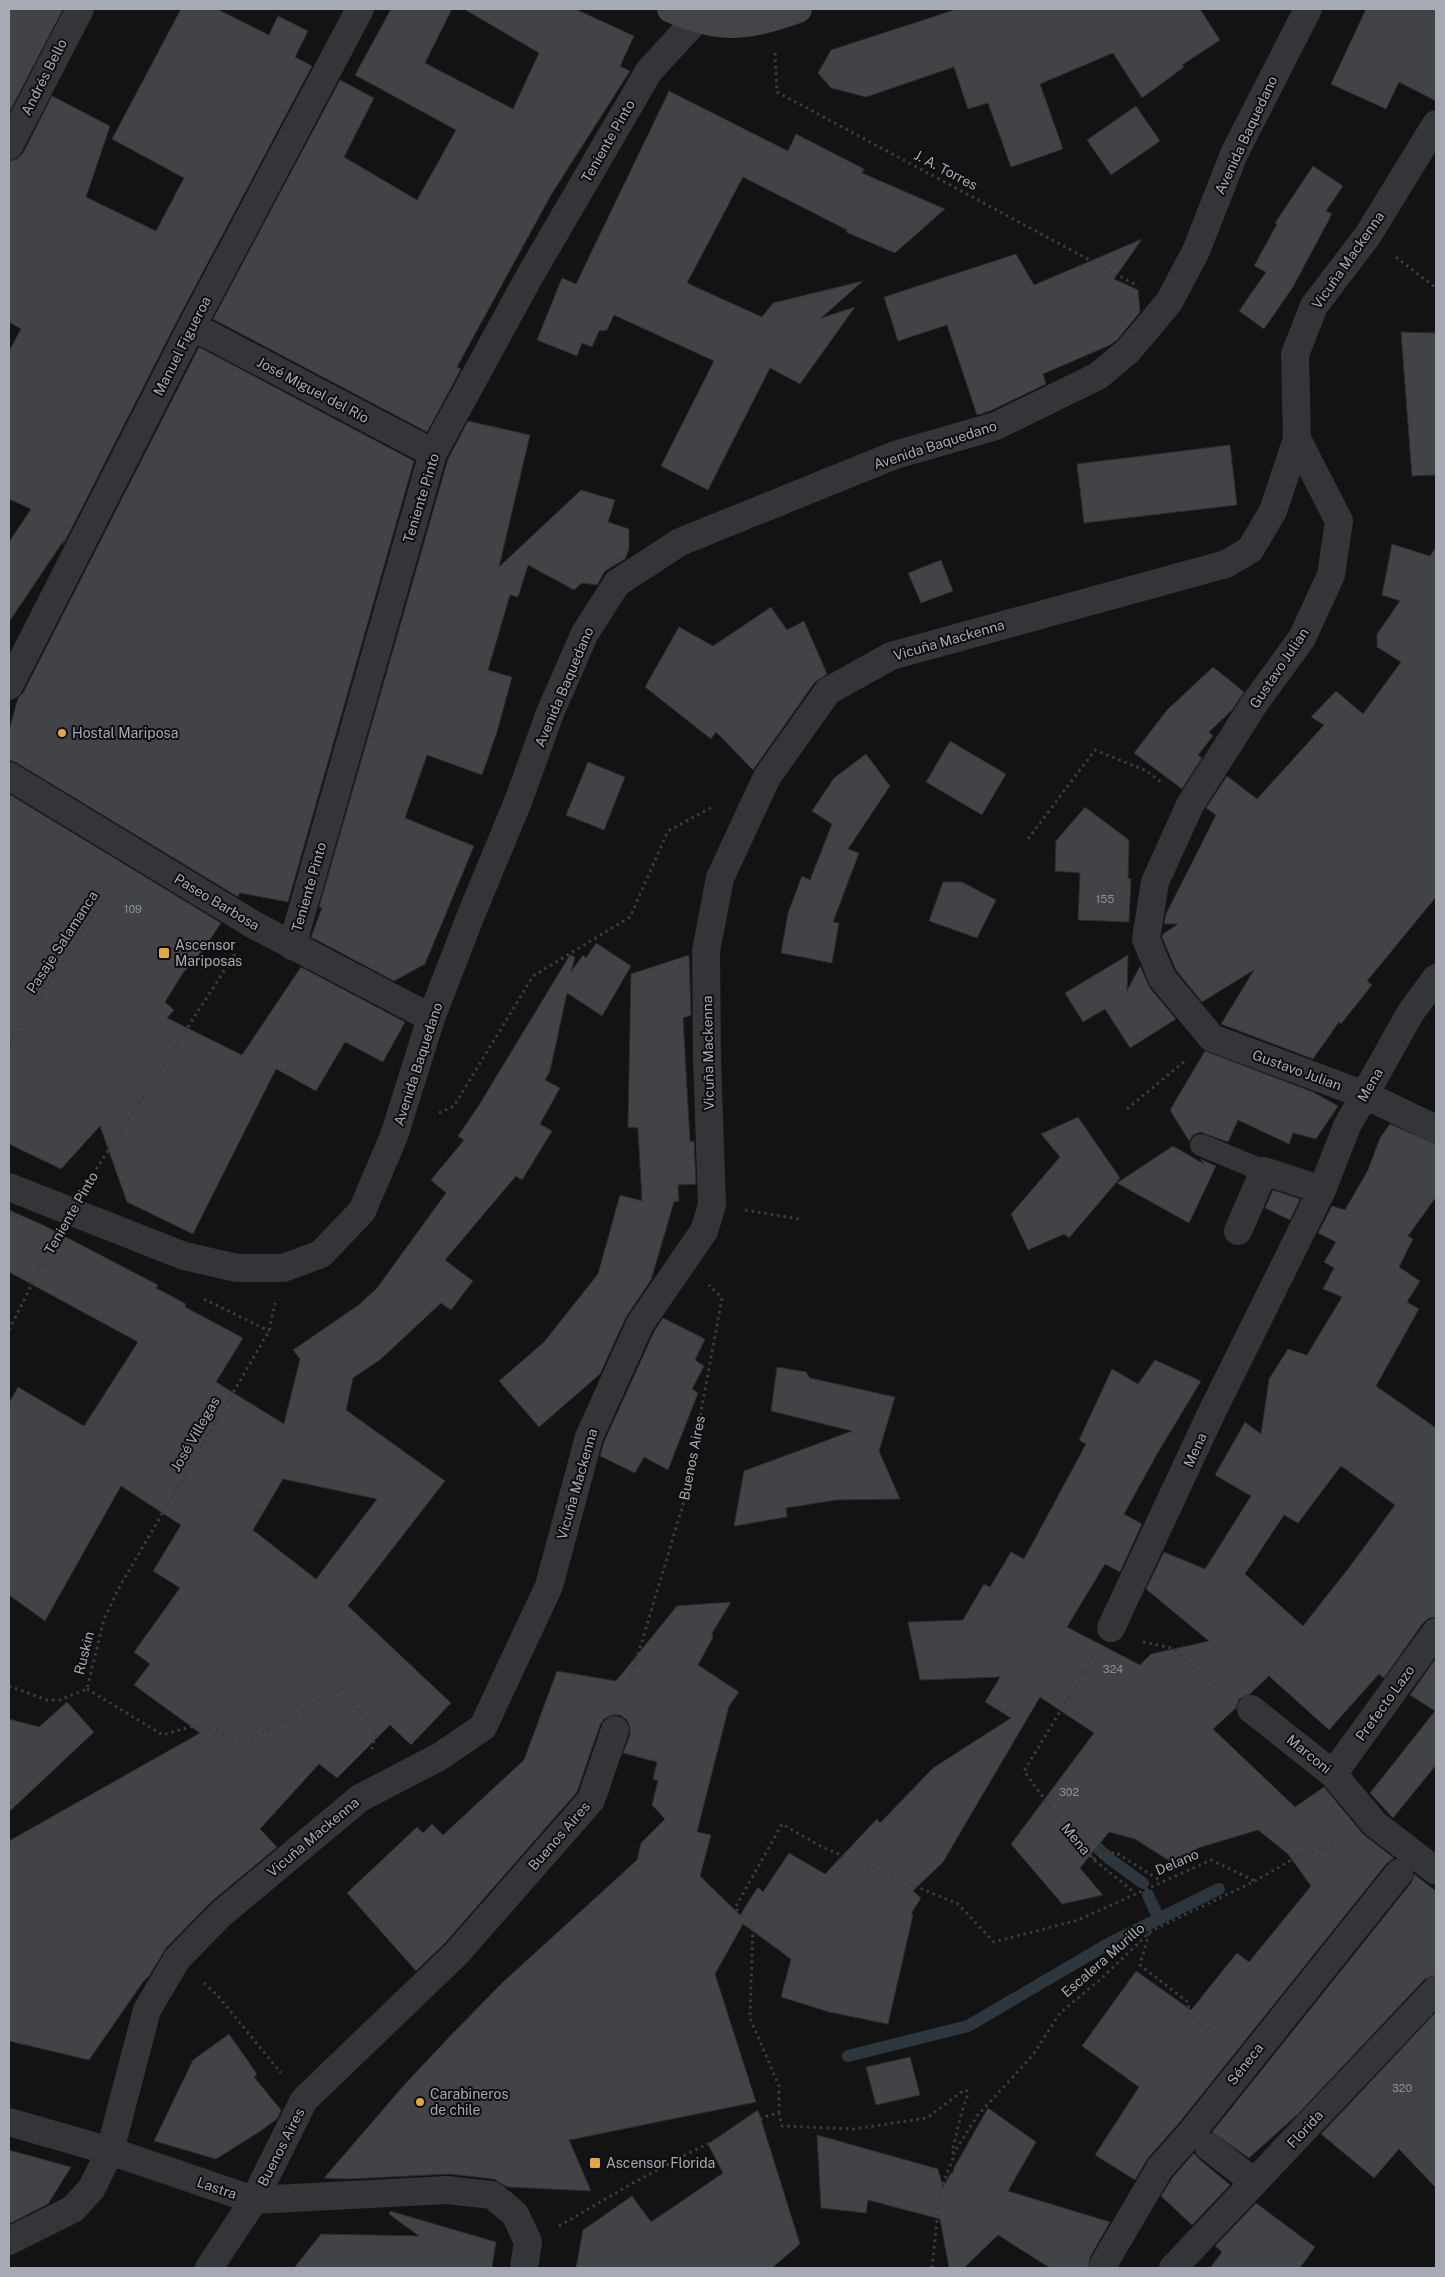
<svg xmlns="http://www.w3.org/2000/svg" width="1445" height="2277" viewBox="0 0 1445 2277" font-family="'Public Sans',sans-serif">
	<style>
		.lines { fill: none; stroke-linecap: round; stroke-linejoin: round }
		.stream { stroke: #2d363c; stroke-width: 12 }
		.building { fill: #424347; stroke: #2d2d30; fill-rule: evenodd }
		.path { stroke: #3a3c40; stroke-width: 3; stroke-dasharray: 2.5 4; stroke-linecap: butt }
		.service { stroke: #343539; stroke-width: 22 }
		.pedestrian { stroke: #343539; stroke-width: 28 }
		.minor { stroke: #343539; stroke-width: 28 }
		.tertiary { stroke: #343539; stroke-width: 28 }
		.secondary { stroke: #424449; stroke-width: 28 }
		.poi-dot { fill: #e5a63a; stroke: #0e0e0f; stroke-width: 2 }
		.labels { text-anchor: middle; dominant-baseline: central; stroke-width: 4; stroke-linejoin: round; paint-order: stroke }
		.number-label { font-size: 11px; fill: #8c9099 }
		.street-label { font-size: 14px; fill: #a5aab4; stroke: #0e0e0f }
		.poi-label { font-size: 14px; fill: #a5aab4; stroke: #0e0e0f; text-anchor: start }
	</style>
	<rect width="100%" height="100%" fill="#131314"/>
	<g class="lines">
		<path class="stream" d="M1084,1836l27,24 32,23
			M1148,1895l11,24
			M848,2056l120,-30 140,-82 111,-55"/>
	</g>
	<path class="building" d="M9,9h54l-54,104z
		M181,9h36l52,26 9,-19 30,15 -13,26 17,9 -134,253 -115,226 1,-5 -55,82v-80l22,-33 -22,-10v-148l12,-22 -12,-7v-161l8,-2 6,-6 29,-57 58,30 -24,71 70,34 28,-53 -72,-39z
		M391,9h61l-27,54 88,46 26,-56 -75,-44h111l59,27 -14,30 10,5 -79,124 -94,172 4,2 -34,63 -214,-113 127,-239 34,18 -30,59 73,43 39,-70 -101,-55z
		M957,9h243l20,31 -38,25 2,2 -42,31 -29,-45 -73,31 23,65 -52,18 -23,-64 -20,6 -14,-42 -88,30 -35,-9 -13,-15 13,-23z
		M1366,9h70v92l-37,-19 -13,27 -55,-25z
		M669,91l119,60 8,-17 68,35 -2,4 83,36 -50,44 -49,-21 1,-2 -104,-53 -56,106 75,34 11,-14 90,-22 -42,37 34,-11 -55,77 -30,-16 -62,122 -47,-24 53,-105 -100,-46 -7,15 -8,1 -7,16 -10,-4 -5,13 -40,-16 25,-62 14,6z
		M1136,106l24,35 -49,34 -24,-35z
		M1313,166l30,20 -17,25 6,3 -39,73 -29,42 -25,-18 27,-39 -12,-6 23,-42 -2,-1z
		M1142,239l-28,40 24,11 2,22 -23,28 -7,5 -67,29 3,10 -56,27 -13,4 -30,-90 -49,16 -14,-44 132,-43 18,31z
		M1401,332l35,1v142l-24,1z
		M199,347l215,114 -126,441 -48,-9 -2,4 -221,-134 -8,-3v-29l9,-33 5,-5z
		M468,421l62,14 -31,132 82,-77 34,10 -7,22 21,7v20l-4,10 -20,12 -8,14 -15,-2 -8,7 -46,-25 -10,32 -8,-2 -22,75 24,7 -15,55 -15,43 -55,-20 -22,63 69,28 -49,118 -31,17 -83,-44 11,-29 -3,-1 129,-448z
		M1230,445l7,60 -153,18 -7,-59z
		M1392,544l38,12 6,-9v350l-69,84 5,4 -31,39 -2,-2 -26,37 -92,-35 33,-54 -52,32 -26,-32 -14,-33 1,-3 15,-10h-14l2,-10 50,-99 -10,-7 21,-32 30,23 67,-74 -13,-8 25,-26 27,23 38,-52 -24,-15v-13l23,-33 -18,-6z
		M941,560l12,31 -32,12 -13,-30z
		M771,607l16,23 17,-9 23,53 -12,8 -62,88 -37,-38 -5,7 -66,-52 34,-60 34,19z
		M1213,667l31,25 -12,18 -23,22 4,4 -15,19 4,3 -20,31 -48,-36 33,-43z
		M950,741l56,33 -24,41 -56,-33z
		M866,754l24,32 -42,63 11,4 -26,69 6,1 -7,40 -51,-10 7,-40 14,-37 8,4 22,-56 -20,-13 22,-33z
		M588,762l37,15 -21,53 -38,-15z
		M9,794l212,129 -18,27 -20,23 -18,29 9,8 -7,8 75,37 59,-88 104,55 -22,40 -38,-20 -29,49 -40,-22 -83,165 -66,-32 -27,-76 -39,43 -52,-25z
		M1085,807l44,33 -1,38 3,1 -2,43 -51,-2 2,-47 -25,-2 1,-30z
		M943,882h19l34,18 -19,38 -48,-17z
		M596,943l35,23 -29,50 -35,-23 -17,78 -5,9 15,8 -20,36 12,7 -30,49 -6,-4 -71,84 28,21 -22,29 -10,-7 -60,56 -28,19 -7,32 99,71 -97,125 103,97 -40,42 -21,-20 -53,53 -18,-14 -59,65 17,18 -66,55 -45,46 -17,28 -6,6 -54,78 -80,-19v-200l191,-108 -66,-48 16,-21 -16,-12 46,-64 -27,-17 28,-46 -60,-39 -76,135 -36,-26v-192l9,-16 66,39 54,-84 -129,-70v-62l34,15 115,60 -2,3 30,16 -1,3 58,31 -27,44 68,42 16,-65 -7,-9 67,-46 17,-16 69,-95 -15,-13 33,-40 -6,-4 21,-31 91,-150 5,2 -4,15 12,-17 3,3zM283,1479l94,20 -61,80 -63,-49z
		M689,955l2,60 -8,3 7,124 4,-1 2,43 -18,1 1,16 -5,1 -23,78 -25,37 -26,57 -61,53 -40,-46 45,-39 54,-68 22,-79 22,6 -4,-73 -10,-1 3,-153z
		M1128,955l-1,36 13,-25 10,22 26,31 -46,29 -25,-39 -22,13 -18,-29z
		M1205,1051l108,41 25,14 -22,33 -23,-6 -4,11 -51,-24 -10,22 -28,-10 -7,3 -4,6 -19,-31z
		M1078,1117l42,61 -51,60 -5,-4 -36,16 -17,-36 49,-57 -19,-23z
		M1390,1124l46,20v53l-28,39 5,3 -14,28 21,14 -13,21 12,7 -43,77 60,42v189l-7,1 -6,5 -39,55 -5,-4 -50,56 -60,-54 -19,18 -11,5 -3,9 -23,21 82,78 29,-20 39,47 31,24 -7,5 -208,260 -31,35 -13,22 -40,-25 44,-68 -57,-41 54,-75 55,39 46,-57 12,9 62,-76 -23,-32 -30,-24 -60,18 -22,17 -41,-26 -26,-7 -29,36 23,27 -41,9 -51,-60 83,-111 -54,-36 -97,165 -30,29 8,7 -10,16 2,1 -25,109 -59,-12 -48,-15 10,-38 -48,-35 -28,50 41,128 -187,38 22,51 -84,-4 -13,-8 -45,-5 -100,5 -25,-1 81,-94 48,-51 49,-50 135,-123 4,-17 24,-24 -13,-14 6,-24 -5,-2 4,-17 -34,-9 7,-18v-8l-3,-7 -7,-5h-8l-8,4 -4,6 -23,67 -132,151 -29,28 -69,-78 70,-66 6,6 9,-9 11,11 81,-75 33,-89 59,10 61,-75 54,-4 -19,31 1,4 -15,28 41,27 -10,14 -32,126 14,3 -11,41 40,39 18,-28 5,5 26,-39 36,21 52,-55 3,4 53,-55 78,-50 -26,-16 15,-25 -80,3 -12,-58 55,-2 21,-36 6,3 21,-35 13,7 62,-115 -7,-4 33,-71 26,15 17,-24 46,21 -44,73 -33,60 18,10 -22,48 -15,-8 -38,63 73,38 11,-11 58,-13 -63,-52 18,-37 41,17 46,-73 -36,-21 30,-53 16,12 8,-55 19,-30 19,6 35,-58 -19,-8 11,-21 -10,-6 12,-20 -18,-9 14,-27 13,4 23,-40 12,-32zM1341,1466l54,39 -44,60 -48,61 -58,-52 39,-59 14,8z
		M1173,1146l31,18 -4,-5 16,7 -27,57 -72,-40z
		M1273,1190l27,9 -10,21 -25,-12z
		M663,1318l42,21 -10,21 9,6 -12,23 6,4 -30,77 -24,-13 -9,16 -35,-17 4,-14 50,-110z
		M777,1367l29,5 4,6 85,19 -16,54 21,48 -64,1 -50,8 1,9 -53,9 10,-55 108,-40 -81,-20z
		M1436,1658v107l-43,53 -23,-25 65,-82 -25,-16z
		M67,1702l27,30 -85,80v-93l30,8z
		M1414,1874l22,17v84l-11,4 -127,135 -49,44 -37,-26 199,-249z
		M1436,2012v176l-37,-39 -25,29 -53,-44z
		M229,2034l28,40 -3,3 27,33 -3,8 -19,14 -43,27 -62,-18 39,-81z
		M910,2057l10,38 -44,10 -10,-38z
		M988,2108l48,34 -28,49 102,31 -20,35 -2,11h-38l-52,-33 -34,33h-15l-9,-49 -72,-19 -2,13 -45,-5 -4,-73 121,34 5,18 8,-14h2l1,-5z
		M758,2110l42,134 -28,24h-196l7,-38 49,-34 19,26 72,-49 -15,-29z
		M9,2150l62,17 -23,37 -39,20z
		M1194,2153l5,6 31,26 -38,40 -31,-29 12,-19z
		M1256,2203l59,44 -15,21h-90l12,-16 -7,-6z
		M390,2211l106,31 -4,26h-198l27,-34 98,2 -30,-22z"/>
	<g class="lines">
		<path class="path" d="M775,53l2,39 361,194
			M1396,257l40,31
			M1028,839l67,-89 52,21 16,13
			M9,1044l106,-163
			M1127,1109l59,-49
			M439,1113l15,-7 79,-130 97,-59 38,-86 46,-25
			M89,1180l146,-226
			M745,1210l54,9
			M204,1299l65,32
			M9,1330l44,-88
			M1143,1642l29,6 28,25 23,16
			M1093,1657l-69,114 30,41 39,47 42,34
			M9,1686l38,14h13l27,-11 17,-70 16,-33 149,-255 6,-28
			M87,1689l76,46 30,-9 22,4 28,13 99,-55 34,45 -5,20
			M625,1698l60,-200 37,-200 -13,-13
			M1093,1859l22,-7 46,29
			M1149,1933l-9,32 49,38 -1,11 35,25
			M204,1983l14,13 63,77
			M779,2113v-27l-29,-68 3,-93 -18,-17 47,-84 40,23 136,57 36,38 84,-22 133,-60 44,21
			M559,2226l74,-43 58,-31 76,-36 12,-3 3,13 72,3 73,-11 37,-28 3,1 1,3 -6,17 -10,41 2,1 23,-37 56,-61 27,-42 42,-35 49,-47 104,-50 40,-23 49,-17
			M932,2268l8,-76 15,-39"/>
		<path class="service" d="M1201,1145l63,26"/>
		<path class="pedestrian" d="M1103,2265l57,-97 31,-35 208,-260"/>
		<path class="minor" d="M9,146l71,-137
			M192,326l241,127
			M1297,439l42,82 -8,54 -29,63 -48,66 -64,101 -35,77 -9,57 16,39 50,60 153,57 71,34
			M9,686l183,-360 168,-317
			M9,776l245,149 177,93
			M292,946l141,-493 95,-174 121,-208 47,-51
			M1238,1231l26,-60 58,19
			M1111,1628l99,-212 112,-226 25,-64 64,-114 25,-34
			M1251,1709l82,65 42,50 61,47
			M1333,1774l103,-142
			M9,2122l101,29 144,49 193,-10 45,5 23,19 13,28 -4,26
			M1209,2147l45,35
			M9,2241l64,-32 19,-21 18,-37 37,-141 30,-51 44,-45 139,-116 79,-41 44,-30 66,-141 40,-149 51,-113 64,-93 8,-26 -5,-146 -1,-108 14,-73 47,-101 61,-86 63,-35 335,-92 24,-14 23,-39 24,-72 -2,-85 19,-48 54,-71 68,-111
			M209,2268l45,-68 50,-100 152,-146 135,-154 24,-70
			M1173,2268l263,-278"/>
		<path class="tertiary" d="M9,1187l175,69 53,12h46l38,-14 41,-43 32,-75 37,-118 40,-103 48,-116 31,-86 35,-80 32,-50 63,-41 215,-87 101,-29 102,-50 30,-25 41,-49 27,-51 38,-97 74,-145"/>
		<path class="secondary" d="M671,9c51,22 76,18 127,0"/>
	</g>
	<g class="poi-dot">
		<circle cx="62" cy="733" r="5"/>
		<rect x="158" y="947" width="12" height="12" rx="2.5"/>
		<circle cx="420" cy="2102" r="5"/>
		<rect x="589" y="2157" width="12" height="12" rx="2.5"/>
	</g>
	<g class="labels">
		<g class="number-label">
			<text x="1105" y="899">155</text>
			<text x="133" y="909">109</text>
			<text x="1113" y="1669">324</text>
			<text x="1069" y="1792">302</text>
			<text x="1402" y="2088">320</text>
		</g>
		<g class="street-label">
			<text transform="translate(44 77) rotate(-63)">Andrés Bello</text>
			<text transform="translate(1246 135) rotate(-65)">Avenida Baquedano</text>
			<text transform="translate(608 141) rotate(-60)">Teniente Pinto</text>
			<text transform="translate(946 170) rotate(28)">J. A. Torres</text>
			<text transform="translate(1348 260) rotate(-55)">Vicuña Mackenna</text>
			<text transform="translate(182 346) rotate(-63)">Manuel Figueroa</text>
			<text transform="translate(313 390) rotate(28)">José Miguel del Río</text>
			<text transform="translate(935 445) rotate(-18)">Avenida Baquedano</text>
			<text transform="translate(421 498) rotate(-73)">Teniente Pinto</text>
			<text transform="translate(949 640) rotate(-16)">Vicuña Mackenna</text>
			<text transform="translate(1279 668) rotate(-56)">Gustavo Julian</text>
			<text transform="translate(564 687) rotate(-67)">Avenida Baquedano</text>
			<text transform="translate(309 887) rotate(-74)">Teniente Pinto</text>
			<text transform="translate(217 902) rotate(31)">Paseo Barbosa</text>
			<text transform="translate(62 942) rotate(-57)">Pasaje Salamanca</text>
			<text transform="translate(708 1053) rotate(-91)">Vicuña Mackenna</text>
			<text transform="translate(418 1064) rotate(-72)">Avenida Baquedano</text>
			<text transform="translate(1297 1070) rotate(20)">Gustavo Julian</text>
			<text transform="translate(1370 1085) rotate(-60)">Mena</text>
			<text transform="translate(71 1213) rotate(-60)">Teniente Pinto</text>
			<text transform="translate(195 1434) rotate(-60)">José Villegas</text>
			<text transform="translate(1195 1450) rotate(-65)">Mena</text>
			<text transform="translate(692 1458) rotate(-79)">Buenos Aires</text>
			<text transform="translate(577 1484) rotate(-74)">Vicuña Mackenna</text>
			<text transform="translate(84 1653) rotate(-76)">Ruskin</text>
			<text transform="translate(1385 1703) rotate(-54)">Prefecto Lazo</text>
			<text transform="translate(1309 1754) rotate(39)">Marconi</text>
			<text transform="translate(559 1836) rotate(-49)">Buenos Aires</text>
			<text transform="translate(313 1837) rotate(-40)">Vicuña Mackenna</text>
			<text transform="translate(1076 1839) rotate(50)">Mena</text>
			<text transform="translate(1177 1862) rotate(-23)">Delano</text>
			<text transform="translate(1103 1960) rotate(-41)">Escalera Murillo</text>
			<text transform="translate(1245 2064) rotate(-52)">Séneca</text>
			<text transform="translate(1305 2129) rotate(-47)">Florida</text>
			<text transform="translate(281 2147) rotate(-63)">Buenos Aires</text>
			<text transform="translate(217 2188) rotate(19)">Lastra</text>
		</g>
		<g class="poi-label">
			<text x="72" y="733">Hostal Mariposa</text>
			<text x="175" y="945">Ascensor<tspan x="175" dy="16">Mariposas</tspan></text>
			<text x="430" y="2094">Carabineros<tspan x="430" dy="16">de chile</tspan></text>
			<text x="606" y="2163">Ascensor Florida</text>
		</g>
	</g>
	<rect width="1445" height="2277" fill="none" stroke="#a5aab4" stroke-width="20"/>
</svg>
